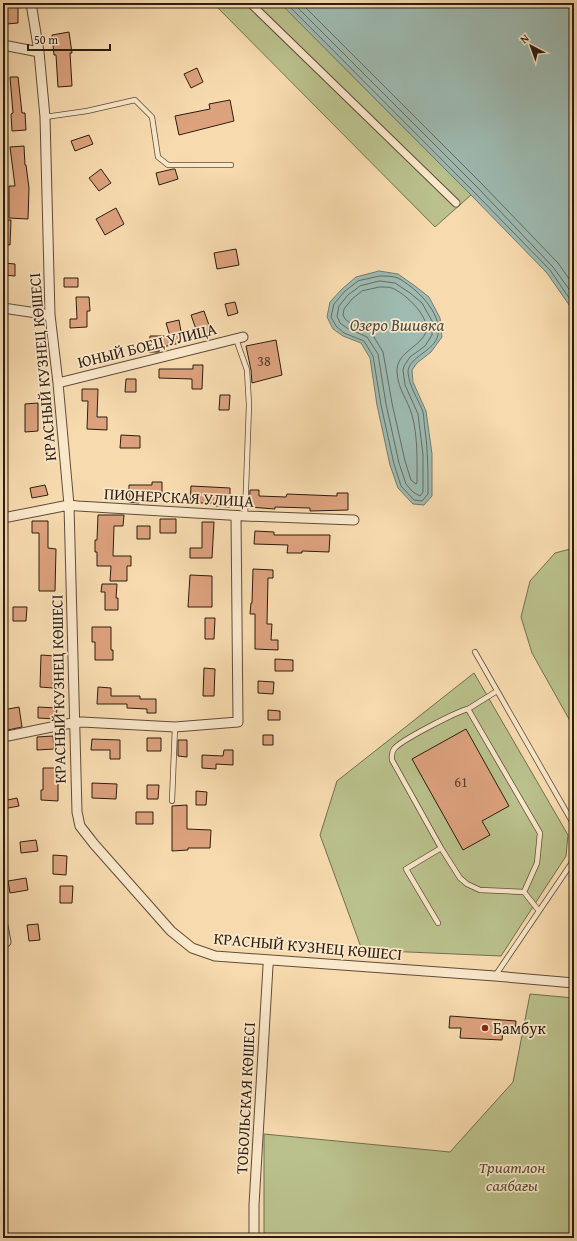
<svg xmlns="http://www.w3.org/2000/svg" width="577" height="1241" viewBox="0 0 577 1241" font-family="'Gentium Book Plus',serif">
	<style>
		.green { fill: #bac18c; stroke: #736f4e }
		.water { fill: #9ebab1; stroke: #707b71 }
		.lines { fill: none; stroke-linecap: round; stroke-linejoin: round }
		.shore { stroke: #656c61; stroke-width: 1 }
		.building { fill: #dca27d; stroke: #2c1d11 }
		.service-casing { stroke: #5f4c38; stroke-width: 6 }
		.pedestrian-casing { stroke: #5f4c38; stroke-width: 9 }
		.minor-casing { stroke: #5f4c38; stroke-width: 11 }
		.service { stroke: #fae8cb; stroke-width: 4.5 }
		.pedestrian { stroke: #fae8cb; stroke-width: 7 }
		.minor { stroke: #fae8cb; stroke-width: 9 }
		.poi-dot { fill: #8f2418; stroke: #fae8cb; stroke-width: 1.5 }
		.labels { text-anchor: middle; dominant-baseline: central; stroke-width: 3.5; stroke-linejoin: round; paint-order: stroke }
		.number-label { font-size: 14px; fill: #583e2c }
		.street-label { font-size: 16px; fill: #2c1d11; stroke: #fae8cb }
		.poi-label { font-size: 16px; fill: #2c1d11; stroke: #fae8cb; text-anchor: start }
		.park-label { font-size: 16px; font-style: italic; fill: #574e36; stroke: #fae8cb }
		.water-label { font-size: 17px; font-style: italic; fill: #4e4c41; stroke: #fae8cb }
	</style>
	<rect width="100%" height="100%" fill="#f7dbaf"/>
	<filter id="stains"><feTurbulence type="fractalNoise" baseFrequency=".005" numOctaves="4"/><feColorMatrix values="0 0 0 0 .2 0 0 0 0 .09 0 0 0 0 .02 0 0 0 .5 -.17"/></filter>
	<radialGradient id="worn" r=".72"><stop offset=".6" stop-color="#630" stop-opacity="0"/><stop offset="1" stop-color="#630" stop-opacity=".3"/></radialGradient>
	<path class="green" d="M213,3h67l191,192 -36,32z
		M574,548v180l-42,-75 -11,-36 9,-36 25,-28z
		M474,673l94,162 -2,21 -65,100 -139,-6 -42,-115 17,-54z
		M530,994l44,4v240h-310v-104l186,18 63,-70z"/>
	<path class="water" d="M280,3h294v309l-27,-39 -76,-78z
		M379,271l19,3 17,12 14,11 11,21 2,19 -11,15 -14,11 -5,7 1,12 13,29 6,43v42l-8,9 -11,-1 -15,-16 -8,-23 -13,-60 -7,-47 -9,-15 -18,-7 -10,-7 -6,-12 3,-15 12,-13 14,-12z"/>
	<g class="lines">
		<path class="shore" d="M286,3l188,189 76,78 24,35
			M293,3l185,185 75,79 21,29
			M301,3l181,181 76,79 16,23
			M380,276c5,0 13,0 18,2 18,10 44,34 40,57 -3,16 -30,22 -30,37 1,15 10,26 15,40 1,5 1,12 2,18 3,21 3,42 3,64l-6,7 -8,-1 -13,-14 -7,-22 -13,-59 -8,-49 -9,-15 -20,-8 -8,-7 -5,-9 3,-13 11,-13 13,-10z
			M380,281l15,2 15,10 12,10 10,18v14l-7,11 -15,11 -6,9 -1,4 2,15 13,29 5,41v37l-3,4 -7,-4 -7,-8 -7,-21 -13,-59 -8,-50 -11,-17 -20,-9 -7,-5 -3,-7 2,-10 9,-11 12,-9z
			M380,287c4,0 9,0 12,1 13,5 41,31 33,46 -7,14 -29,19 -28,38 1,18 11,28 15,43 6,22 5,46 5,68l-1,1 -5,-4 -6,-19 -13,-58 -9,-51 -12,-20 -21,-9 -5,-4 -2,-4 1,-6 8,-10 10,-8z"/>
	</g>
	<path class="building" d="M7,3h11v20l-11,1z
		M69,32l3,21h-2l2,33 -14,1 -2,-32h-2l-2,-20z
		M197,68l6,14 -12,6 -7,-14z
		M10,77h8l4,36h3l1,17 -14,1 -1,-17 2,-1z
		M230,100l4,21 -55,14 -4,-19 35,-7 -1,-5z
		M89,135l4,9 -18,7 -4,-10z
		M24,146l1,19h1l3,23 -1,31 -19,-1v-32h6l-5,-39z
		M101,169l10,14 -12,8 -10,-13z
		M173,169h2l3,10 -19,6 -3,-12z
		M116,208l8,16 -19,11 -9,-16z
		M3,220h8l-1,25 -7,-1z
		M236,249l3,16 -22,4 -3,-16z
		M3,263l12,1v12l-12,-1z
		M64,278h14v9h-14z
		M76,297h13l1,14h-3v16l-17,1v-9h7z
		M235,302l3,11 -10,3 -3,-12z
		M204,311l7,20 -13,4 -7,-20z
		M179,320l3,17h10v3l-33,8v4h-10l1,-16h20l-4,-13z
		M276,340l6,35 -30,8 -1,-13 -5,-24z
		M193,365h10l-1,24h-10v-10l-33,-1v-9h34z
		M126,379h10v13h-11z
		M82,389h16l-1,28h10v13l-20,-1 1,-28h-6z
		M220,395h10l-1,15h-10z
		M38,403v28l-13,1v-28z
		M121,435l19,1v12h-20z
		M152,482h10v13h-23v8l-10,-1v-17h23z
		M45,485l3,10 -16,3 -2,-10z
		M191,486l39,2v19l-14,-1v-3h-26z
		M250,490h9v6l27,1 1,-3 50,2v-3h11v17l-38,1v-3l-35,-1v2l-26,-2z
		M98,515h26l-1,11h-9l-1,30h18v10h-4v15h-17l1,-15h-14v-14h-2v-12h2z
		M160,519h16v14h-16z
		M32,521h16v27l8,1 -1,42h-16v-58h-7z
		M202,522h12l-2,36h-22v-10h12z
		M137,526h13v13h-13z
		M255,531l19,1v3h56l-1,17 -27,-1v2h-15l1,-8 -34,-1z
		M253,569l20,1v8h-5l-1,46h5l-1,16h7v10l-23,-1v-35h-5l1,-11h1z
		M190,575l22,1v31h-24z
		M102,584h15l-1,14h2v12h-13v-18h-4z
		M13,607h14l-1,14h-13z
		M205,618h10l-1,21h-9z
		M92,627h19v23h2v10h-18v-18h-3z
		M41,655l14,1v10h-2v22l-13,-1z
		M275,659l18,1v11h-18z
		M204,668l11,1 -1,27h-11z
		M258,681l16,1 -1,12 -15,-1z
		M98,687l13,1v8h29v3h16v14h-9v-4l-20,-1v-4h-30z
		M19,707l3,20 -19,4v-21z
		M38,707l19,1 -1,11 -18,-1z
		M268,710l12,1v9h-12z
		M466,729l43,77 -27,15 8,14 -27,15 -51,-91z
		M263,735h10v10h-10z
		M53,736l1,13 -17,1v-13z
		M147,738h14v13h-14z
		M92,739l28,1v19h-10v-9h-19z
		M178,740h9v17l-9,-1z
		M224,750h9v15l-17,-1v5l-14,-1v-13l21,1z
		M43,768h15v33l-17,-1v-10h2z
		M92,783l25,1 -1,15 -24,-1z
		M147,785h12l-1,14h-11z
		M196,791l11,1 -1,13h-10z
		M17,798l2,8 -16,3v-8z
		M187,805v24l24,1 -1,18h-22v2l-16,1v-45z
		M136,812h17v12h-17z
		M36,840l2,11 -17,2 -1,-11z
		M53,855l14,1 -1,19 -13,-1z
		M26,878l2,12 -18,3 -2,-12z
		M60,886h13l-1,17h-12z
		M38,924l2,16 -11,1 -2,-16z
		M450,1016l66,5 -1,11 -12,-1 -1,9 -42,-2 1,-10h-12z"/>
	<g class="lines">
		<defs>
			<path id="service" d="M45,117l42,-6 48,-11 17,17 6,40 10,8h63
				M236,339l11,31 2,35 -4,111
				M475,652l99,173
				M468,709l29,-18
				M172,801l3,-74
				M524,892l13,-29 3,-30 -72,-124c-12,3 -67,31 -74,40 -3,4 -2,7 -2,11l49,88 19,30 7,6 13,6 44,2 15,19
				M438,923l-32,-54 35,-21
				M495,976l76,-112 3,-8"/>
			<path id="pedestrian" d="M250,3l206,200"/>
			<path id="minor" d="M31,3l8,49 6,65 5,198 8,68 11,122 8,307 3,14 14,18 77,87 21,17 23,8 280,20 79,7
				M3,45l36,7
				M3,308l47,7
				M58,383l185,-46
				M3,518l66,-13 9,1 167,10 109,4
				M3,737l63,-13 16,-2 93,5 63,-5 -2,-206
				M3,926l3,16
				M254,1238v-33l14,-239 1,-6"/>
		</defs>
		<use href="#service" class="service-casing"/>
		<use href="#pedestrian" class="pedestrian-casing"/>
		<use href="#minor" class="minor-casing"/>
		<use href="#service" class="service"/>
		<use href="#pedestrian" class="pedestrian"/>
		<use href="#minor" class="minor"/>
	</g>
	<circle class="poi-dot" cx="485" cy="1028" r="4"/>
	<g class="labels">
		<g class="number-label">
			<text x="264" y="361">38</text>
			<text x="461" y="782">61</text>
		</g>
		<g class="street-label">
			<text transform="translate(147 345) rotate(-14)">ЮНЫЙ БОЕЦ УЛИЦА</text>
			<text transform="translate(42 367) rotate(-95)">КРАСНЫЙ КУЗНЕЦ КӨШЕСІ</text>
			<text transform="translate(179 497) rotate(3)">ПИОНЕРСКАЯ УЛИЦА</text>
			<text transform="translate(58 689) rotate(-91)">КРАСНЫЙ КУЗНЕЦ КӨШЕСІ</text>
			<text transform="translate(308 946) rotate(5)">КРАСНЫЙ КУЗНЕЦ КӨШЕСІ</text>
			<text transform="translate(245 1098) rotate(-87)">ТОБОЛЬСКАЯ КӨШЕСІ</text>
		</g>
		<g class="poi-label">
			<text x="493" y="1028">Бамбук</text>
		</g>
		<g class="park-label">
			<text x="512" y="1167">Триатлон<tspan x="512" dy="18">саябағы</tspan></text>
		</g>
		<g class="water-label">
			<text x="397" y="324">Озеро Вшивка</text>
		</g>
	</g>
	<rect width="577" height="1241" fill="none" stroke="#f7dbaf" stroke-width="16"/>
	<rect x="4" y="4" width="569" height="1233" fill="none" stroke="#2c1d11" stroke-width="2"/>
	<rect x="8" y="8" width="561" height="1225" fill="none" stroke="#2c1d11"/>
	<g transform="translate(531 46) rotate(319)" stroke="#fae8cb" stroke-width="3" paint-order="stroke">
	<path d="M0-3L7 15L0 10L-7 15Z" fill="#2c1d11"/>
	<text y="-6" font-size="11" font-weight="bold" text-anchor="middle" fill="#2c1d11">N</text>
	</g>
	<path d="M28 44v6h82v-6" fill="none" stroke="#2c1d11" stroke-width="2"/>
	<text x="34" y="44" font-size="12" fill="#2c1d11" stroke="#fae8cb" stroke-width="3" paint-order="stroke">50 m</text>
	<rect width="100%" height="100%" filter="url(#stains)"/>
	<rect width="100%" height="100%" fill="url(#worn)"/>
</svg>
